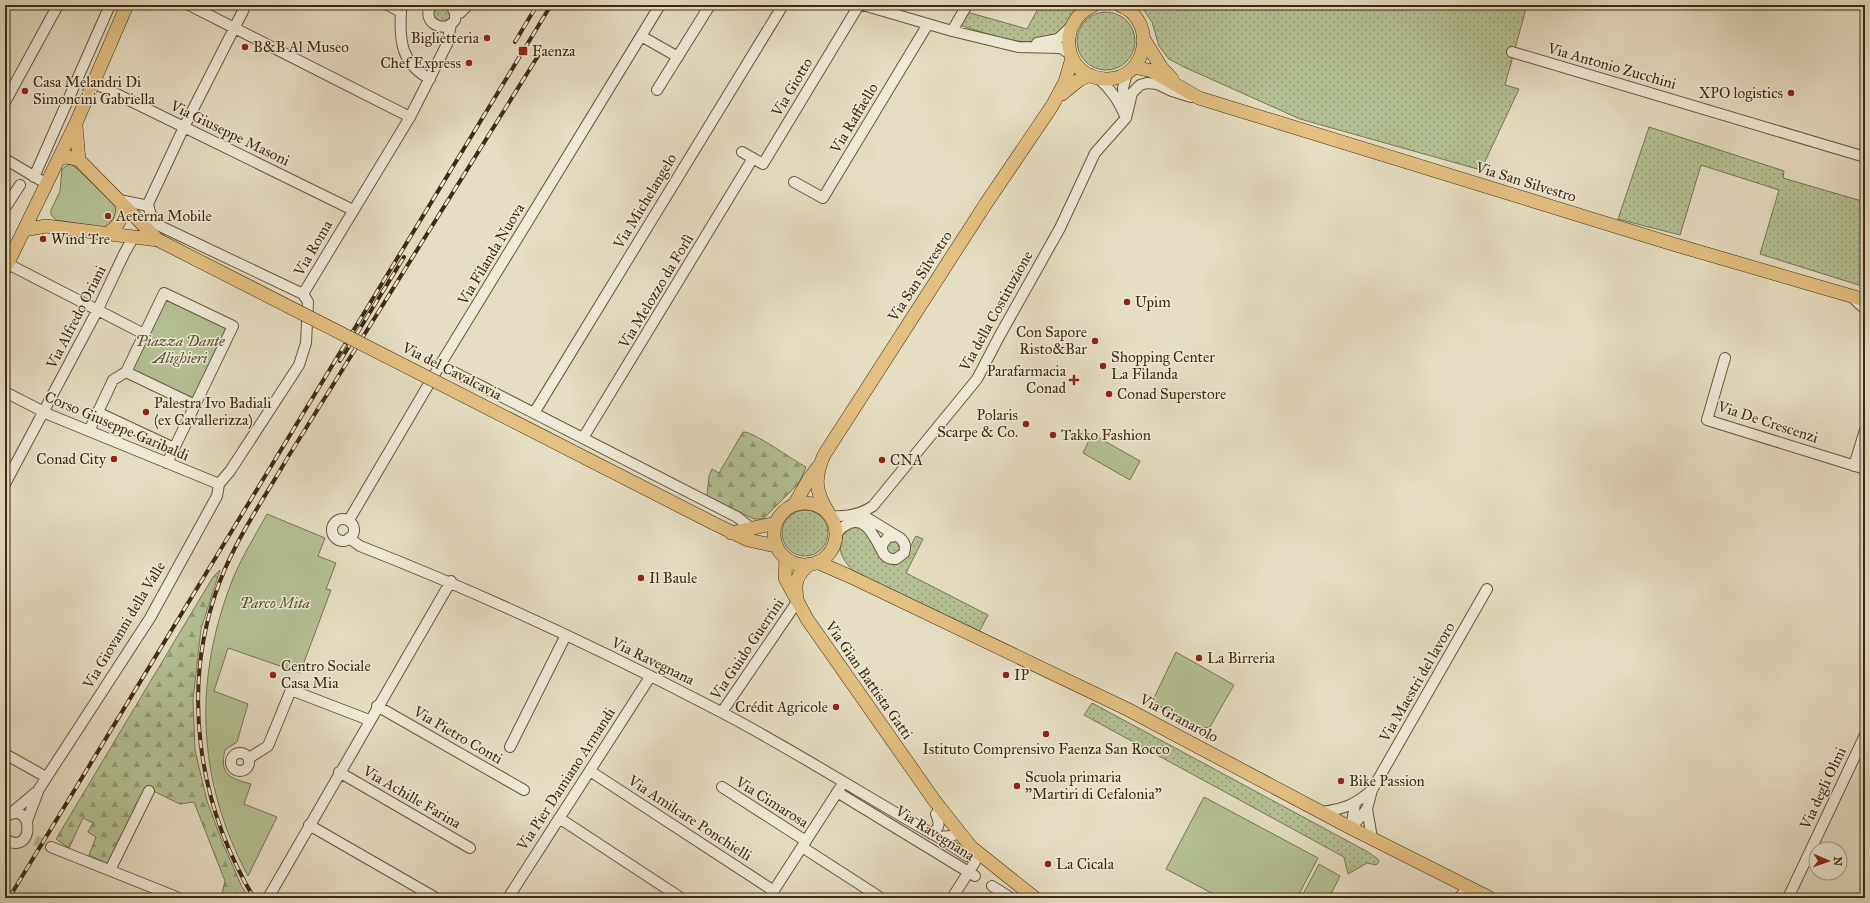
<svg xmlns="http://www.w3.org/2000/svg" width="1870" height="903" viewBox="0 0 1870 903" font-family="'IM FELL Great Primer',serif">
	<style>
		.grass { fill: url(#grass-dots); stroke: #787652 }
		.forest { fill: url(#forest-firs); stroke: #787652 }
		.park { fill: #b4c194; stroke: #787652 }
		.lines { fill: none; stroke-linecap: round; stroke-linejoin: round }
		.minor-tunnel { stroke: #c4ba9e; stroke-width: 10; stroke-dasharray: 10 5; stroke-linecap: butt }
		.minor-casing { stroke: #67583c; stroke-width: 12 }
		.major-casing { stroke: #3d2b10; stroke-width: 14 }
		.minor { stroke: #efead7; stroke-width: 10 }
		.major { stroke: #e3bf81; stroke-width: 13 }
		.rail-casing { stroke: #3d2b10; stroke-width: 4 }
		.rail { stroke: #efead7; stroke-width: 2.5; stroke-dasharray: 8; stroke-linecap: butt }
		.major-bridge-casing { stroke: #3d2b10; stroke-width: 14; stroke-linecap: butt }
		.major-bridge { stroke: #e3bf81; stroke-width: 13 }
		.poi-dot { fill: #8f2418; stroke: #efead7; stroke-width: 1.5 }
		.labels { text-anchor: middle; dominant-baseline: central; stroke-width: 3; stroke-linejoin: round; paint-order: stroke }
		.poi-label { font-size: 15px; fill: #3d2b10; stroke: #efead7; text-anchor: start }
		.street-label { font-size: 15px; fill: #3d2b10; stroke: #efead7 }
		.park-label { font-size: 15px; font-style: italic; fill: #5b5031; stroke: #efead7 }
	</style>
	<defs>
		<pattern id="grass-dots" width="8" height="8" patternUnits="userSpaceOnUse"><rect width="8" height="8" fill="#b4c194"/><path d="M2 2h.1M6 6h.1" fill="none" stroke="#949d77" stroke-width="1.8" stroke-linecap="round"/></pattern>
		<pattern id="forest-firs" width="22" height="20" patternUnits="userSpaceOnUse"><rect width="22" height="20" fill="#b4c194"/><path d="M5 1l3.5 6h-7zM16 11l3.5 6h-7z" fill="#949d77"/></pattern>
	</defs>
	<rect width="100%" height="100%" fill="#e6dec2"/>
	<filter id="stains"><feTurbulence type="fractalNoise" baseFrequency=".005" numOctaves="4"/><feColorMatrix values="0 0 0 0 .2 0 0 0 0 .09 0 0 0 0 .02 0 0 0 .5 -.17"/></filter>
	<radialGradient id="worn" r=".72"><stop offset=".6" stop-color="#630" stop-opacity="0"/><stop offset="1" stop-color="#630" stop-opacity=".3"/></radialGradient>
	<path class="grass" d="M433 14a9 9 0 1 1 18 0a9 9 0 1 1-18 0Z
		M1040,5h42c-11,8 -14,24 -25,30 -29,17 -69,-2 -98,-10l8,-13 60,17z
		M1138,5h389l-22,80 14,4 -38,81 -181,-51 -116,-52 -15,-8 -10,-13 -7,-24 -9,-13z
		M1077 41a29 29 0 1 1 58 0a29 29 0 1 1-58 0Z
		M1649,127l135,44 -1,7 82,24v85l-105,-33 19,-64 -78,-25 -21,70 -62,-16z
		M782 533a23 23 0 1 1 46 0a23 23 0 1 1-46 0Z
		M862,526l21,33 25,-8 8,-15 7,3 -17,34 82,42 -10,19 -126,-64c-13,-15 -18,-28 -2,-43z
		M889,539l12,2v13l-13,1 -3,-12z
		M1092,703l276,149 10,7 1,3 -3,3 -9,-2 -19,11 -4,-17 -260,-142z"/>
	<path class="forest" d="M743,432c10,-1 51,29 63,35l-7,16 -36,36h-9l-47,-23 2,-20 3,-7 7,4z
		M220,570l-19,59 -8,71 2,50 12,51 16,43 19,43 8,11h-29l4,-17 -31,-79 -14,2 -33,-16 -39,76 -19,-9 7,-18 -8,-5 5,-9 -10,-5 -14,30 -13,-9 157,-262z"/>
	<path class="park" d="M69,164l5,2 43,40 -2,14 -10,8 -49,-8 -5,-5v-5l9,-19 2,-22z
		M165,297l65,32 -35,73 -65,-31z
		M1092,434l48,27 -10,19 -47,-27z
		M267,514l58,24 -7,18 18,7 -10,26 5,1 -31,83 -72,-25 -14,43 34,13 -11,38 -12,8c-6,25 5,28 26,34l-7,20 33,13 -29,59c-52,-97 -55,-199 -14,-300 9,-21 22,-42 33,-62z
		M1176,652l58,33 -24,42 -9,1 -49,-26z
		M1204,797l114,61 -21,40h-76l-55,-29z
		M1319,864l21,12 -11,22h-28z"/>
	<g class="lines">
		<path class="minor-tunnel" d="M35,840l16,7"/>
		<defs>
			<path id="minor" d="M189,5l221,112
				M388,5l13,7c-2,30 1,52 29,67
				M432,5c-13,15 12,31 23,15v-7l-4,-8
				M863,5l89,26 66,16 43,1 9,6
				M455,13h5l8,-8
				M952,31l15,-26
				M641,36l37,21
				M1037,43l21,-4 13,-12
				M1512,52l353,105
				M1098,78c14,12 21,24 28,40
				M94,83l259,127
				M657,90l53,-85
				M5,102l53,-97
				M1124,108l-1,-20 4,-15
				M742,152l21,12 96,-159
				M5,159l42,25
				M34,177l76,-172
				M794,182l29,16 105,-174
				M119,200l25,5 4,-1
				M148,204l36,-77 62,-122
				M148,204l4,16 8,6 143,68
				M5,208l15,-23
				M8,264l136,70
				M303,294l107,-177 37,-73 4,-20
				M1852,297l13,12
				M1725,358l-18,62 158,49
				M440,365l297,152 15,12
				M126,372l38,-79 69,33 -38,79
				M5,392l45,23 169,69
				M97,412l77,36
				M534,413l249,-408
				M89,431l24,-51 13,-8 69,33 -28,58
				M583,438l170,-280
				M1854,466l11,-36
				M5,484l92,-173 27,-57 10,-18
				M219,484l11,-13 69,-106 7,-22 2,-41 -5,-8
				M831,516c15,1 29,-1 42,-10l104,-127 23,-44 60,-107 35,-75 31,-35 6,-25 8,-8 7,-2 10,1 15,7 19,6
				M855,516h9l36,22c5,4 6,9 4,15l-8,6c-9,1 -15,-5 -14,-14l6,-8 9,-1
				M332 530a11 11 0 1 1 22 0a11 11 0 1 1-22 0Z
				M349,520l91,-155 220,-360
				M349,538l11,8c123,48 244,105 361,166 73,38 145,85 217,125l13,-1 8,-3
				M836,540c1,-8 3,-11 10,-15 19,-12 29,13 36,26
				M377,706l147,84
				M722,712l75,-110
				M510,747l56,-112
				M231 762a9 9 0 1 1 18 0a9 9 0 1 1-18 0Z
				M5,754l41,23
				M249,758l19,-12 23,-56 78,30
				M590,771l184,120
				M339,772l131,76
				M722,787l84,54
				M837,792l138,84
				M1321,812c24,-3 33,-7 51,-22
				M10,814l25,-21
				M5,817c30,-20 30,42 0,22
				M559,818l122,80
				M27,821l12,-32 111,-171 67,-122 2,-12
				M309,825l127,73
				M1351,828l16,-19
				M1351,828l4,-24
				M932,834c8,-7 8,-10 4,-20
				M938,837l29,19
				M1372,838l-5,-29 5,-19 115,-201
				M51,847l128,51
				M802,847l79,51
				M110,870l39,-79
				M992,886l19,12
				M268,898l183,-317
				M508,898l142,-221
				M769,898l71,-110
				M952,898l23,-36
				M1459,898l9,-11
				M1788,898l77,-163"/>
			<path id="major" d="M1094,5c-39,17 -31,73 12,74 42,1 52,-60 13,-74
				M1145,41l16,26 11,12
				M1134,67l18,4 47,27 477,147 189,55
				M1062,94l17,-14 11,-5
				M76,126l3,34
				M59,158l9,-1 11,3 79,80
				M24,230l22,-4 112,14
				M107,234c12,-8 17,-17 15,-31
				M5,269l71,-146 51,-118
				M774 534a31 31 0 1 1 62 0a31 31 0 1 1-62 0Z
				M794,505l15,-26 9,-12
				M828,512c-13,-21 -14,-34 -4,-57l161,-250 67,-99 13,-24 7,-24
				M713,523l35,17 28,6
				M731,533l45,-10
				M786,558l-1,20 22,41 127,181 37,47 64,51
				M817,562l32,14 278,133 224,119 139,70
				M797,598c-3,-15 0,-24 13,-34"/>
		</defs>
		<use href="#minor" class="minor-casing"/>
		<use href="#major" class="major-casing"/>
		<use href="#minor" class="minor"/>
		<use href="#major" class="major"/>
		<defs>
			<path id="rail" d="M515,42l22,-37
				M340,361l64,-104
				M9,898l542,-893
				M254,898c-57,-95 -74,-212 -34,-317 17,-44 45,-84 68,-124l250,-401"/>
		</defs>
		<use href="#rail" class="rail-casing"/>
		<use href="#rail" class="rail"/>
		<defs>
			<path id="major-bridge" d="M158,240l555,283"/>
		</defs>
		<use href="#major-bridge" class="major-bridge-casing"/>
		<use href="#major-bridge" class="major-bridge"/>
	</g>
	<g class="poi-dot">
		<circle cx="487" cy="38" r="4"/>
		<circle cx="245" cy="47" r="4"/>
		<rect x="518" y="46" width="10" height="10" rx="2"/>
		<circle cx="469" cy="63" r="4"/>
		<circle cx="25" cy="91" r="4"/>
		<circle cx="1791" cy="93" r="4"/>
		<circle cx="108" cy="216" r="4"/>
		<circle cx="43" cy="239" r="4"/>
		<circle cx="1127" cy="302" r="4"/>
		<circle cx="1095" cy="341" r="4"/>
		<circle cx="1103" cy="366" r="4"/>
		<path d="M1072 374h4v4h4v4h-4v4h-4v-4h-4v-4h4z"/>
		<circle cx="1109" cy="394" r="4"/>
		<circle cx="146" cy="412" r="4"/>
		<circle cx="1026" cy="424" r="4"/>
		<circle cx="1053" cy="435" r="4"/>
		<circle cx="114" cy="459" r="4"/>
		<circle cx="882" cy="460" r="4"/>
		<circle cx="641" cy="578" r="4"/>
		<circle cx="1199" cy="658" r="4"/>
		<circle cx="273" cy="675" r="4"/>
		<circle cx="1006" cy="675" r="4"/>
		<circle cx="836" cy="707" r="4"/>
		<circle cx="1046" cy="734" r="4"/>
		<circle cx="1341" cy="781" r="4"/>
		<circle cx="1017" cy="786" r="4"/>
		<circle cx="1048" cy="864" r="4"/>
	</g>
	<g class="labels">
		<g class="poi-label">
			<text x="479" y="38" text-anchor="end">Biglietteria</text>
			<text x="253" y="47">B&amp;B Al Museo</text>
			<text x="532" y="51">Faenza</text>
			<text x="461" y="63" text-anchor="end">Chef Express</text>
			<text x="33" y="82">Casa Melandri Di<tspan x="33" dy="17">Simoncini Gabriella</tspan></text>
			<text x="1783" y="93" text-anchor="end">XPO logistics</text>
			<text x="116" y="216">Aeterna Mobile</text>
			<text x="51" y="239">Wind Tre</text>
			<text x="1135" y="302">Upim</text>
			<text x="1087" y="332" text-anchor="end">Con Sapore<tspan x="1087" dy="17">Risto&amp;Bar</tspan></text>
			<text x="1111" y="357">Shopping Center<tspan x="1111" dy="17">La Filanda</tspan></text>
			<text x="1066" y="371" text-anchor="end">Parafarmacia<tspan x="1066" dy="17">Conad</tspan></text>
			<text x="1117" y="394">Conad Superstore</text>
			<text x="154" y="403">Palestra Ivo Badiali<tspan x="154" dy="17">(ex Cavallerizza)</tspan></text>
			<text x="1018" y="415" text-anchor="end">Polaris<tspan x="1018" dy="17">Scarpe &amp; Co.</tspan></text>
			<text x="1061" y="435">Takko Fashion</text>
			<text x="106" y="459" text-anchor="end">Conad City</text>
			<text x="890" y="460">CNA</text>
			<text x="649" y="578">Il Baule</text>
			<text x="1207" y="658">La Birreria</text>
			<text x="281" y="666">Centro Sociale<tspan x="281" dy="17">Casa Mia</tspan></text>
			<text x="1014" y="675">IP</text>
			<text x="828" y="707" text-anchor="end">Crédit Agricole</text>
			<text x="1046" y="749" text-anchor="middle">Istituto Comprensivo Faenza San Rocco</text>
			<text x="1025" y="777">Scuola primaria<tspan x="1025" dy="17">"Martiri di Cefalonia"</tspan></text>
			<text x="1349" y="781">Bike Passion</text>
			<text x="1056" y="864">La Cicala</text>
		</g>
		<g class="street-label">
			<text transform="translate(1612 66) rotate(16)">Via Antonio Zucchini</text>
			<text transform="translate(792 87) rotate(-59)">Via Giotto</text>
			<text transform="translate(854 118) rotate(-59)">Via Raffaello</text>
			<text transform="translate(230 133) rotate(26)">Via Giuseppe Masoni</text>
			<text transform="translate(1526 182) rotate(17)">Via San Silvestro</text>
			<text transform="translate(645 201) rotate(-59)">Via Michelangelo</text>
			<text transform="translate(313 248) rotate(-60)">Via Roma</text>
			<text transform="translate(491 254) rotate(-59)">Via Filanda Nuova</text>
			<text transform="translate(920 276) rotate(-57)">Via San Silvestro</text>
			<text transform="translate(656 291) rotate(-59)">Via Melozzo da Forlì</text>
			<text transform="translate(996 311) rotate(-61)">Via della Costituzione</text>
			<text transform="translate(76 317) rotate(-63)">Via Alfredo Oriani</text>
			<text transform="translate(452 371) rotate(27)">Via del Cavalcavia</text>
			<text transform="translate(1768 422) rotate(18)">Via De Crescenzi</text>
			<text transform="translate(117 426) rotate(23)">Corso Giuseppe Garibaldi</text>
			<text transform="translate(124 625) rotate(-59)">Via Giovanni della Valle</text>
			<text transform="translate(747 649) rotate(-56)">Via Guido Guerrini</text>
			<text transform="translate(653 661) rotate(26)">Via Ravegnana</text>
			<text transform="translate(869 680) rotate(55)">Via Gian Battista Gatti</text>
			<text transform="translate(1417 682) rotate(-60)">Via Maestri del lavoro</text>
			<text transform="translate(1179 718) rotate(28)">Via Granarolo</text>
			<text transform="translate(458 735) rotate(30)">Via Pietro Conti</text>
			<text transform="translate(566 779) rotate(-57)">Via Pier Damiano Armandi</text>
			<text transform="translate(1823 788) rotate(-65)">Via degli Olmi</text>
			<text transform="translate(412 797) rotate(30)">Via Achille Farina</text>
			<text transform="translate(772 802) rotate(32)">Via Cimarosa</text>
			<text transform="translate(690 818) rotate(33)">Via Amilcare Ponchielli</text>
			<text transform="translate(935 833) rotate(32)">Via Ravegnana</text>
		</g>
		<g class="park-label">
			<text x="180" y="341">Piazza Dante<tspan x="180" dy="17">Alighieri</tspan></text>
			<text x="275" y="603">Parco Mita</text>
		</g>
	</g>
	<rect width="1870" height="903" fill="none" stroke="#e6dec2" stroke-width="20"/>
	<rect x="6" y="6" width="1858" height="891" fill="none" stroke="#3d2b10" stroke-width="2"/>
	<rect x="10" y="10" width="1850" height="883" fill="none" stroke="#3d2b10"/>
	<g transform="translate(1828 861) rotate(92)"><circle r="19" fill="#efead7" stroke="#a89e87"/>
	<path d="M0-3L7 15L0 10L-7 15Z" fill="#8f2418"/>
	<text y="-6" font-size="11" font-weight="bold" text-anchor="middle" fill="#3d2b10">N</text>
	</g>
	<rect width="100%" height="100%" filter="url(#stains)"/>
	<rect width="100%" height="100%" fill="url(#worn)"/>
</svg>
